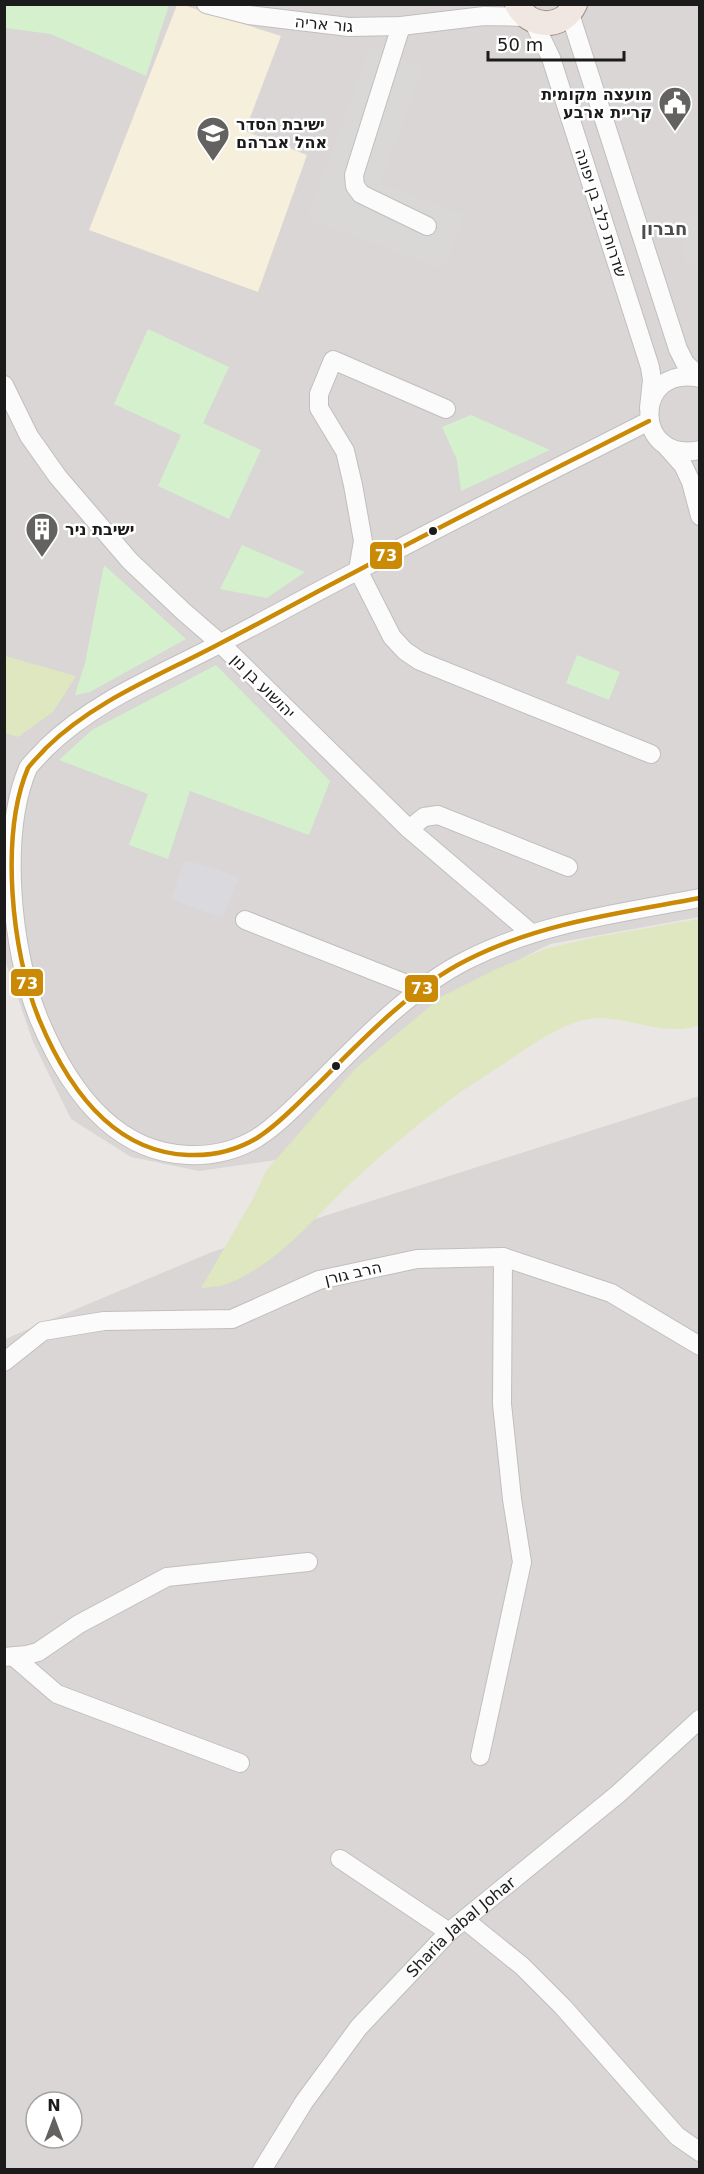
<svg xmlns="http://www.w3.org/2000/svg" width="704" height="2174" viewBox="0 0 704 2174" font-family="'DejaVu Sans',Heebo,sans-serif">
	<style>
		.residential { fill: #d9d6d5; fill-rule: evenodd }
		.education { fill: #f6efdc }
		.grass { fill: #dee7c0 }
		.park { fill: #d5f0cc }
		.parking { fill: #dad8d7 }
		.plaza { fill: #dadade }
		.lines { fill: none; stroke-linecap: round; stroke-linejoin: round }
		.minor-casing { stroke: #c1bfbe; stroke-width: 20 }
		.major-casing { stroke: #9f8e80; stroke-width: 26 }
		.minor { stroke: #fcfbfb; stroke-width: 18 }
		.major { stroke: #f0e7e2; stroke-width: 24 }
		.bus-1-casing { stroke: #fff; stroke-width: 9 }
		.bus-1 { stroke: #cb8a05; stroke-width: 4.5 }
		.bus-dot { fill: #1b1b1b; stroke: #fff; stroke-width: 2 }
		.labels { text-anchor: middle; dominant-baseline: central; stroke-width: 5; stroke-linejoin: round; paint-order: stroke }
		.street-label { font-size: 16px; fill: #1b1b1b; stroke: #fff }
		.poi-label { font-size: 16px; font-weight: bold; fill: #1b1b1b; stroke: #fff; text-anchor: start }
		.neighbourhood-label { font-size: 18px; font-weight: bold; fill: #4e4e4e; stroke: #fff }
		.line-badge { stroke: #fff; stroke-width: 2 }
		.badge-label { font-size: 16px; text-anchor: middle; font-weight: bold; fill: #fff }
	</style>
	<rect width="100%" height="100%" fill="#eae6e3"/>
	<path class="residential" d="M4,5h695v912l-149,27 -89,45 -185,171 -77,11 -68,-14 -60,-38 -38,-77 -28,-82z
		M699,1096v1073l-694,1v-831l207,-87zM36,2102h36v36h-36z"/>
	<path class="education" d="M177,5h6l98,31 -36,95 62,24 -49,137 -169,-62z"/>
	<path class="grass" d="M5,656l71,20 -23,36 -35,25 -13,-4z
		M699,919v106c-33,12 -65,-6 -98,-7 -35,-1 -76,32 -105,51 -15,10 -31,19 -45,30 -34,26 -67,53 -98,82 -39,37 -74,82 -126,103 -8,3 -18,3 -26,4l52,-89 13,-28 89,-102 86,-72 53,-27 51,-21 51,-12z"/>
	<path class="park" d="M4,5l1,-1 164,1 -23,71 -95,-42 -46,-6z
		M148,329l81,38 -26,56 58,27 -32,69 -71,-33 23,-51 -67,-31z
		M471,415l79,35 -89,41 -4,-31 -15,-33z
		M242,545l63,27 -38,26 -47,-9z
		M104,565l82,74 -96,53 -15,3 10,-32z
		M577,655l43,17 -11,28 -43,-17z
		M216,665l114,116 -21,54 -119,-44 -22,68 -39,-14 19,-51 -89,-34 33,-30z"/>
	<path class="parking" d="M371,47l53,20 -44,117 84,31 -20,54 -137,-50z
		M699,215v49l-11,3 -10,-46z"/>
	<path class="plaza" d="M185,860l54,17 -16,41 -52,-19z"/>
	<g class="lines">
		<defs>
			<g id="minor">
				<path d="M206,4l43,11 100,12 52,-1 83,-10 42,1"/>
				<path d="M570,14l108,335 7,14 15,14"/>
				<path d="M533,21l18,37 99,309 2,13 -3,28"/>
				<path d="M401,26l-47,149 1,11 6,8 66,32"/>
				<path d="M700,378c-68,-15 -67,87 0,72"/>
				<path d="M4,385l25,51 29,41 72,84 54,51 37,32 188,185 122,104"/>
				<path d="M446,409l-113,-49 -14,34v14l26,43 8,34 10,56 -5,29 34,67 13,14 15,10 231,93"/>
				<path d="M649,421c-98,50 -197,99 -294,151 -45,23 -89,48 -134,71 -60,32 -126,57 -175,105 -6,7 -13,13 -18,20 -28,66 -17,183 11,251 27,65 72,133 149,136 24,1 49,-5 69,-17 22,-14 41,-35 60,-53 44,-44 94,-97 150,-125 72,-37 154,-47 233,-62"/>
				<path d="M667,447l16,18 8,17 9,34"/>
				<path d="M409,829l15,-12 14,-2 130,52"/>
				<path d="M245,920l177,70"/>
				<path d="M4,1362l39,-31 61,-10 128,-2 87,-39 98,-21 86,-2 108,36 89,53"/>
				<path d="M4,1657l23,-2 11,-3 41,-28 88,-47 141,-15"/>
				<path d="M14,1657l43,37 183,69"/>
				<path d="M480,1756l42,-194 -10,-63 -10,-95 1,-147"/>
				<path d="M340,1859l109,73"/>
				<path d="M465,1920l57,46 41,41 114,129 23,16"/>
				<path id="s1" d="M262,2170l42,-68 55,-75 90,-95 169,-138 82,-75"/>
			</g>
			<path id="major" d="M517,4c12,25 46,26 58,0"/>
		</defs>
		<use href="#minor" class="minor-casing"/>
		<use href="#major" class="major-casing"/>
		<use href="#minor" class="minor"/>
		<use href="#major" class="major"/>
		<defs>
			<path id="bus-1" d="M649,421c-98,50 -197,99 -294,151 -45,23 -89,48 -134,71 -60,32 -126,57 -175,105 -6,7 -13,13 -18,20 -28,66 -17,183 11,251 27,65 72,133 149,136 24,1 49,-5 69,-17 22,-14 41,-35 60,-53 44,-44 94,-97 150,-125 72,-37 154,-47 233,-62"/>
		</defs>
		<use href="#bus-1" class="bus-1-casing"/>
		<use href="#bus-1" class="bus-1"/>
	</g>
	<defs>
		<symbol id="civic-pin" viewBox="-11 -11 22 30"><path d="M0 17L-7.5 6A9.5 9.5 0 1 1 7.5 6Z" fill="#636261" stroke="#fff"/><path d="M-.6-6.5H3V-4.5H.6V-3L4-1V1h2V6H-6V1h2V-1L-.6-3ZM-1.2 2.5V6h2.4V2.5Z" fill="#fff"/></symbol>
		<symbol id="school-pin" viewBox="-11 -11 22 30"><path d="M0 17L-7.5 6A9.5 9.5 0 1 1 7.5 6Z" fill="#636261" stroke="#fff"/><path d="M0-5L7-2L0 1L-7-2ZM-4 1L0 2.5L4 1V4Q0 6-4 4Z" fill="#fff"/></symbol>
		<symbol id="building-pin" viewBox="-11 -11 22 30"><path d="M0 17L-7.5 6A9.5 9.5 0 1 1 7.5 6Z" fill="#636261" stroke="#fff"/><path d="M-4-6H4V6H1V3H-1V6H-4ZM-2.5-4.3h1.7v1.8h-1.7ZM.8-4.3h1.7v1.8H.8ZM-2.5-1h1.7V.8h-1.7ZM.8-1h1.7V.8H.8Z" fill="#fff"/></symbol>
	</defs>
	<g fill-rule="evenodd">
		<use href="#civic-pin" x="656" y="84" width="38" height="52"/>
		<use href="#school-pin" x="194" y="114" width="38" height="52"/>
		<use href="#building-pin" x="23" y="510" width="38" height="52"/>
	</g>
	<g class="bus-dot">
		<circle cx="433" cy="531" r="5"/>
		<circle cx="336" cy="1066" r="5"/>
	</g>
	<g class="labels">
		<g class="street-label">
			<text transform="translate(324 24) rotate(5)">גור אריה</text>
			<text transform="translate(601 213) rotate(72)">שדרות כלב בן יפונה</text>
			<text transform="translate(263 686) rotate(45)">יהושוע בן נון</text>
			<text transform="translate(353 1273) rotate(-13)">הרב גורן</text>
			<text stroke="none"><textPath href="#s1" startOffset="316">Sharia Jabal Johar</textPath></text>
		</g>
		<g class="poi-label">
			<text x="652" y="94" text-anchor="end">מועצה מקומית<tspan x="652" dy="18">קריית ארבע</tspan></text>
			<text x="236" y="124">ישיבת הסדר<tspan x="236" dy="18">אהל אברהם</tspan></text>
			<text x="65" y="529">ישיבת ניר</text>
		</g>
		<g class="neighbourhood-label">
			<text x="664" y="228">חברון</text>
		</g>
	</g>
	<g class="line-badge">
		<rect x="369" y="541" width="34" height="29" rx="6" fill="#cb8a05"/>
		<rect x="10" y="968" width="34" height="29" rx="6" fill="#cb8a05"/>
		<rect x="404" y="974" width="35" height="29" rx="6" fill="#cb8a05"/>
	</g>
	<g class="badge-label">
		<text x="386" y="561">73</text>
		<text x="27" y="989">73</text>
		<text x="422" y="994">73</text>
	</g>
	<rect width="704" height="2174" fill="none" stroke="#1b1b1b" stroke-width="12"/>
	<g transform="translate(54 2120)"><circle r="28" fill="#ffffff" stroke="#a4a4a4" stroke-width="1.5"/>
	<path d="M0-4.5L10 22L0 15L-10 22Z" fill="#636261"/>
	<text y="-9" font-size="16" font-weight="bold" text-anchor="middle" fill="#1b1b1b">N</text>
	</g>
	<path d="M488 51v9h136v-9" fill="none" stroke="#1b1b1b" stroke-width="3"/>
	<text x="497" y="51" font-size="18" fill="#1b1b1b" stroke="#ffffff" stroke-width="4.5" paint-order="stroke">50 m</text>
</svg>
